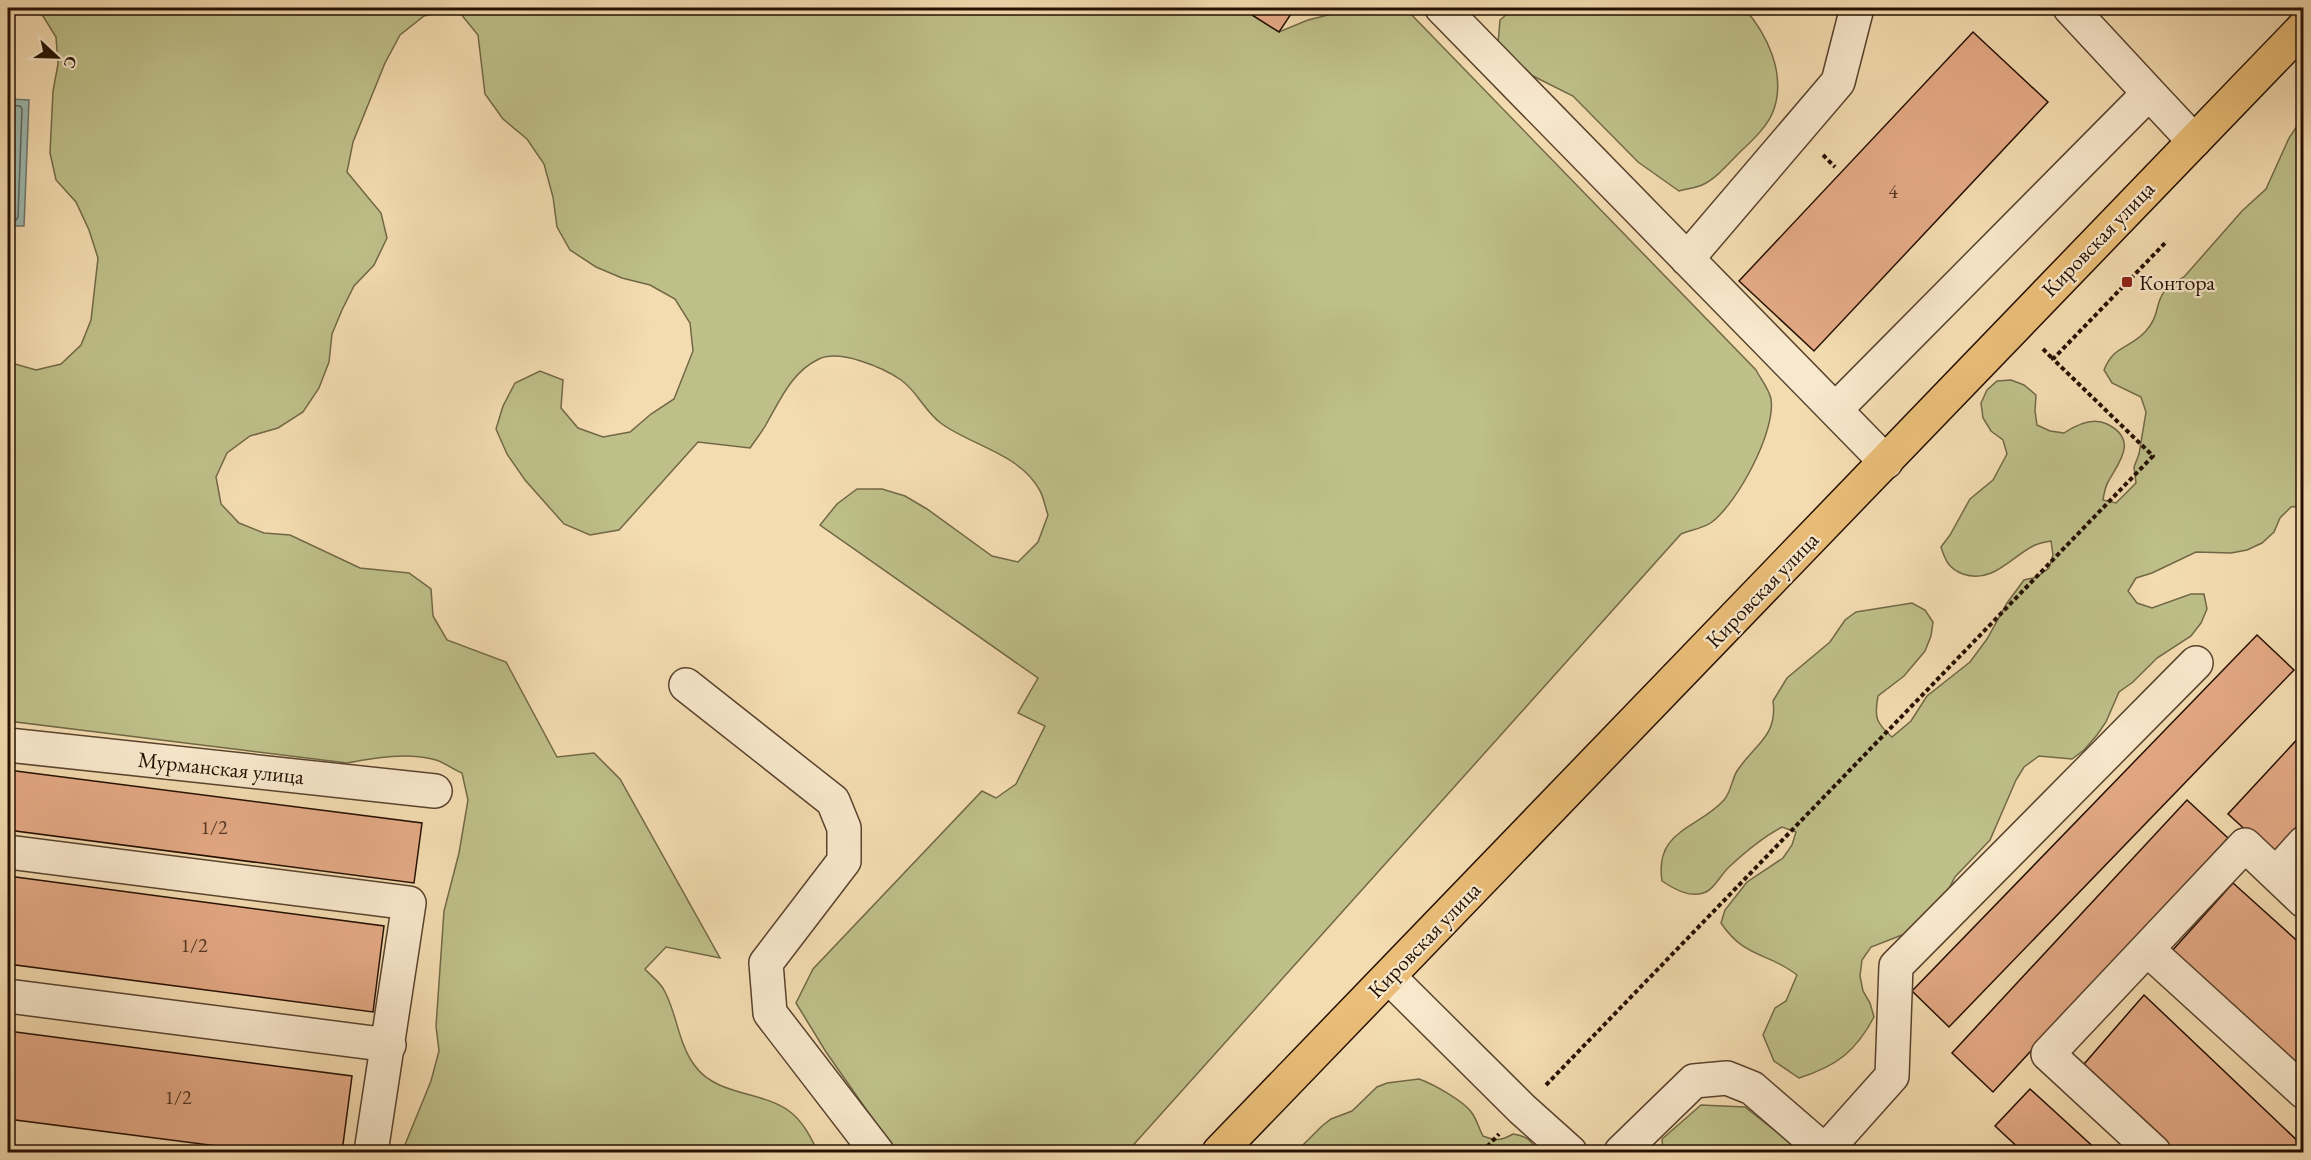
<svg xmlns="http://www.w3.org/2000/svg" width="2311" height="1160" viewBox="0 0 2311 1160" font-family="'EB Garamond',serif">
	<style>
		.green { fill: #bebf89; stroke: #726846; stroke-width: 1.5 }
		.water { fill: #9cbab2; stroke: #6c766c; stroke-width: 1.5 }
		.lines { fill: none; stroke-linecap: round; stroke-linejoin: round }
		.shore { stroke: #60655a; stroke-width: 1.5 }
		.building { fill: #e4aa86; stroke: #251003; stroke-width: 1.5 }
		.minor-casing { stroke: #59432e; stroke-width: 36 }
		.major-casing { stroke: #251003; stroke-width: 36 }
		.path { stroke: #251003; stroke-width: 4; stroke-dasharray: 4.5 3; stroke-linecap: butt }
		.minor { stroke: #f8e8cc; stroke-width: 33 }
		.major { stroke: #eabe78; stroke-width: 33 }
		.poi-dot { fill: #8f2418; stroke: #f8e8cc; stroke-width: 2 }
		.labels { text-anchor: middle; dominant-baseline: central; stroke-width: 4.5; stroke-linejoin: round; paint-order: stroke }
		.number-label { font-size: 20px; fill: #553624 }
		.street-label { font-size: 22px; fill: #251003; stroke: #f8e8cc }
		.poi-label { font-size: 22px; fill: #251003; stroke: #f8e8cc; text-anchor: start }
	</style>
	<rect width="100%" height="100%" fill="#f4dcb1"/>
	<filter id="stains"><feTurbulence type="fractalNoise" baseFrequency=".00333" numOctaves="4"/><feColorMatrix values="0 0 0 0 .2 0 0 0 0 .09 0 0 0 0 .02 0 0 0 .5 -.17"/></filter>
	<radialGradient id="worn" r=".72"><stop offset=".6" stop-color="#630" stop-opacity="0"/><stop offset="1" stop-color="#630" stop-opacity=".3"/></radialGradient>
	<path class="green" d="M38,8h1203l38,24 29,-12 36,-9 4,-3h57l351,362c4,8 13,19 15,29 5,32 -33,103 -59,123 -8,6 -21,8 -31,12l-554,618h-231l-70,-100 -30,-49 17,-34 169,-178 14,7 20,-14 29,-58 -27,-13 20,-35 -218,-153 17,-21 20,-15h25l23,7 22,13 65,47 26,6 20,-20 10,-27c-3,-8 -4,-18 -9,-26 -20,-35 -66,-43 -97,-65 -17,-12 -25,-33 -41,-44 -17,-12 -61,-31 -82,-21 -26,12 -38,39 -51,62 -5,10 -12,18 -18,27l-52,-6 -79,88 -29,5 -26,-11 -39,-44 -18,-26 -11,-25 7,-23 12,-23 25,-12 23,9 -2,28 17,20 25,9 27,-5 21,-18 23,-15 19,-48 -3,-28 -15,-24 -25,-14 -28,-7 -26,-11 -26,-17 -13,-23 -4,-30 -9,-33 -17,-25 -24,-20 -18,-25 -7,-59 -22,-27 -32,8 -24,19 -15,28 -32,79 -6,30 34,41 6,25 -13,27 -20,21 -12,24 -10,24 -3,28 -10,26 -16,24 -25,16 -28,8 -23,17 -11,24 5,27 18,19 25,10 26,2 70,33 49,5 22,16 2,27 14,24 59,22 51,95 37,-4 26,26 100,179 -54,-11 -21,22c6,7 15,13 19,21 13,23 14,54 31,76 22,30 67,25 94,45 14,10 22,27 29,41h-416l29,-71 8,-30 -3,-25 8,-115 15,-58 9,-53 -6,-27c-9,-4 -17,-10 -26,-13 -29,-8 -61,-2 -89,3l-339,-42v-359l28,8 25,-6 20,-19 10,-25 7,-62 -9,-28 -13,-28 -20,-22 -6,-27 3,-62 5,-27 -2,-27z
		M1514,8h230c23,26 42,65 30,101 -5,16 -22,32 -34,43 -11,11 -24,27 -38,33 -7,3 -16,4 -23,6l-41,-29 -65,-66 -42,-21 -18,-15 -15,-17 2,-23z
		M2303,122v384l-12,1 -11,11 -6,14 -12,11 -15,7 -16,3 -35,-1 -44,21 -16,5 -8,13 9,12 15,5 39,-14h13l3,15 -6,14 -10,13 -34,22 -24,24 -14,10 -13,30 -9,13 -13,15 -12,9 -33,-3 -15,11 -8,13 -26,60 -35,37 -8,15 -32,33 -13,10 -31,12 -9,13 -2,16 3,15 7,12 4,14c-18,34 -37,49 -75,61l-25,-17 -11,-26 12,-27 11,-7 11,-26c-29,-23 -52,-16 -76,-52l4,-13 22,-28 36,-24 9,-13 4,-13 -14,-5c-19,10 -38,26 -53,40 -8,7 -13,20 -23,25 -15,7 -32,-3 -44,-11 -8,-51 36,-52 62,-81 7,-8 8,-21 13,-29 17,-26 41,-35 36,-70l14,-23 43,-36 15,-22 11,-8 56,-9 13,7 8,12 -2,14 -6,15 -21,25 -26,20c-4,21 -2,27 14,41l19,-16 16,-25 43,-34 17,-23 20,-36 17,-23 13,-3 12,-9 4,-13 -2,-14c-6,1 -13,2 -18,5 -23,12 -41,38 -70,28 -14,-5 -18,-14 -22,-27l9,-12 20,-36 23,-19 14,-26 -4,-14 -12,-9 -8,-13 -2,-15 6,-13 10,-9 14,-1 13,5 12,10 -1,16 2,14 13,6 14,2c12,-8 29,-16 43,-9 32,16 12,38 1,58 -3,5 -4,12 -5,18l13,3 20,-20 -2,-16 5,-13 7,-42 -5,-15 -29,-14 -8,-13c10,-25 25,-21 41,-38 21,-22 2,-36 39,-55l58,-66 24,-22 23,-51 8,-12z
		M1419,1079c14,5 45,22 53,34 5,7 7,16 11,23 12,5 18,5 30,-2 13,2 19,6 24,18h-241l26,-26 9,-7 21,-8 25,-24 10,-4z
		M1701,1105l44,2 57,45h-57l-4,-2 -2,2h-76l-1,-13z"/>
	<path class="water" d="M8,99l21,1 -5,126h-16z"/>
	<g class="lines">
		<path class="shore" d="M8,105l12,1 2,3 -4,108 -2,3h-8
			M8,113h5l1,3 -3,93 -3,3"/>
	</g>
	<path class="building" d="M1241,8h54l-16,24z
		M1973,32l75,70 -234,249 -75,-70z
		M2257,635l37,35 -345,357 -37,-36z
		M2304,732v87l-32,35 -44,-40z
		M8,770l414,53 -8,60 -406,-53z
		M2187,800l41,38 -235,254 -41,-39z
		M8,876l376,50 -11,86 -365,-48z
		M2233,883l71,64v125l-133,-120z
		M2144,995l160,152v5h-138l-88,-81z
		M8,1031l344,45 -10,76h-78l-256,-33z
		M2030,1089l69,63h-76l-28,-26z"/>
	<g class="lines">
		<defs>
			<path id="minor" d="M1442,8l444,454
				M2070,8l79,85
				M1687,259l151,-177 19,-74
				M1836,409l313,-316 45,48
				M686,685l147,116 11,27v33l-78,102 4,50 107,139
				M8,745l427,46
				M8,852l401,51 -38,249
				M2276,874l28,-31
				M2147,949l157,143
				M1389,977l133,132 48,43
				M8,996l381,49
				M1825,1151l67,-75 4,-110 300,-303
				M1621,1152l73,-71 33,-3 25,10 74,64
				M2154,1152l-106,-98 197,-209 59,56"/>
			<path id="major" d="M1219,1152l1085,-1125"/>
		</defs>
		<use href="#minor" class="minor-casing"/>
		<use href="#major" class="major-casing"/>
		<path class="path" d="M1823,155l12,12
			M2043,349l10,10
			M1546,1085l607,-629 -100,-97 114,-118
			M1482,1152l17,-18"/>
		<use href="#minor" class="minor"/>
		<use href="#major" class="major"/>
	</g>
	<rect class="poi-dot" x="2121" y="276" width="12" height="12" rx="3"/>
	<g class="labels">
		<g class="number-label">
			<text x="1893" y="191">4</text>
			<text x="214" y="827">1/2</text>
			<text x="194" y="945">1/2</text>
			<text x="178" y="1097">1/2</text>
		</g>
		<g class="street-label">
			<text transform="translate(2098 239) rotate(-46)">Кировская улица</text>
			<text transform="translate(1762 590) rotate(-46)">Кировская улица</text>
			<text transform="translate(221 768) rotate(6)">Мурманская улица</text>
			<text transform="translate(1424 940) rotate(-46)">Кировская улица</text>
		</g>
		<g class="poi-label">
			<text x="2139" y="282">Контора</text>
		</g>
	</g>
	<rect width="2311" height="1160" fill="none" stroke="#f4dcb1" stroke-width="30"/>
	<rect x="9" y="9" width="2293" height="1142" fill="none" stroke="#251003" stroke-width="3"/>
	<rect x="15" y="15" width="2281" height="1130" fill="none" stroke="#251003" stroke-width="1.5"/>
	<g transform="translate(57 57) rotate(112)" stroke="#f8e8cc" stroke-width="4.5" paint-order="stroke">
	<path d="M0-4.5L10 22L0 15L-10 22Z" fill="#251003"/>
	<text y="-9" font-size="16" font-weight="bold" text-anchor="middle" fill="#251003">С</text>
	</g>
	<rect width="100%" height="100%" filter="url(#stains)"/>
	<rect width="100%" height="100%" fill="url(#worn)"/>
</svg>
